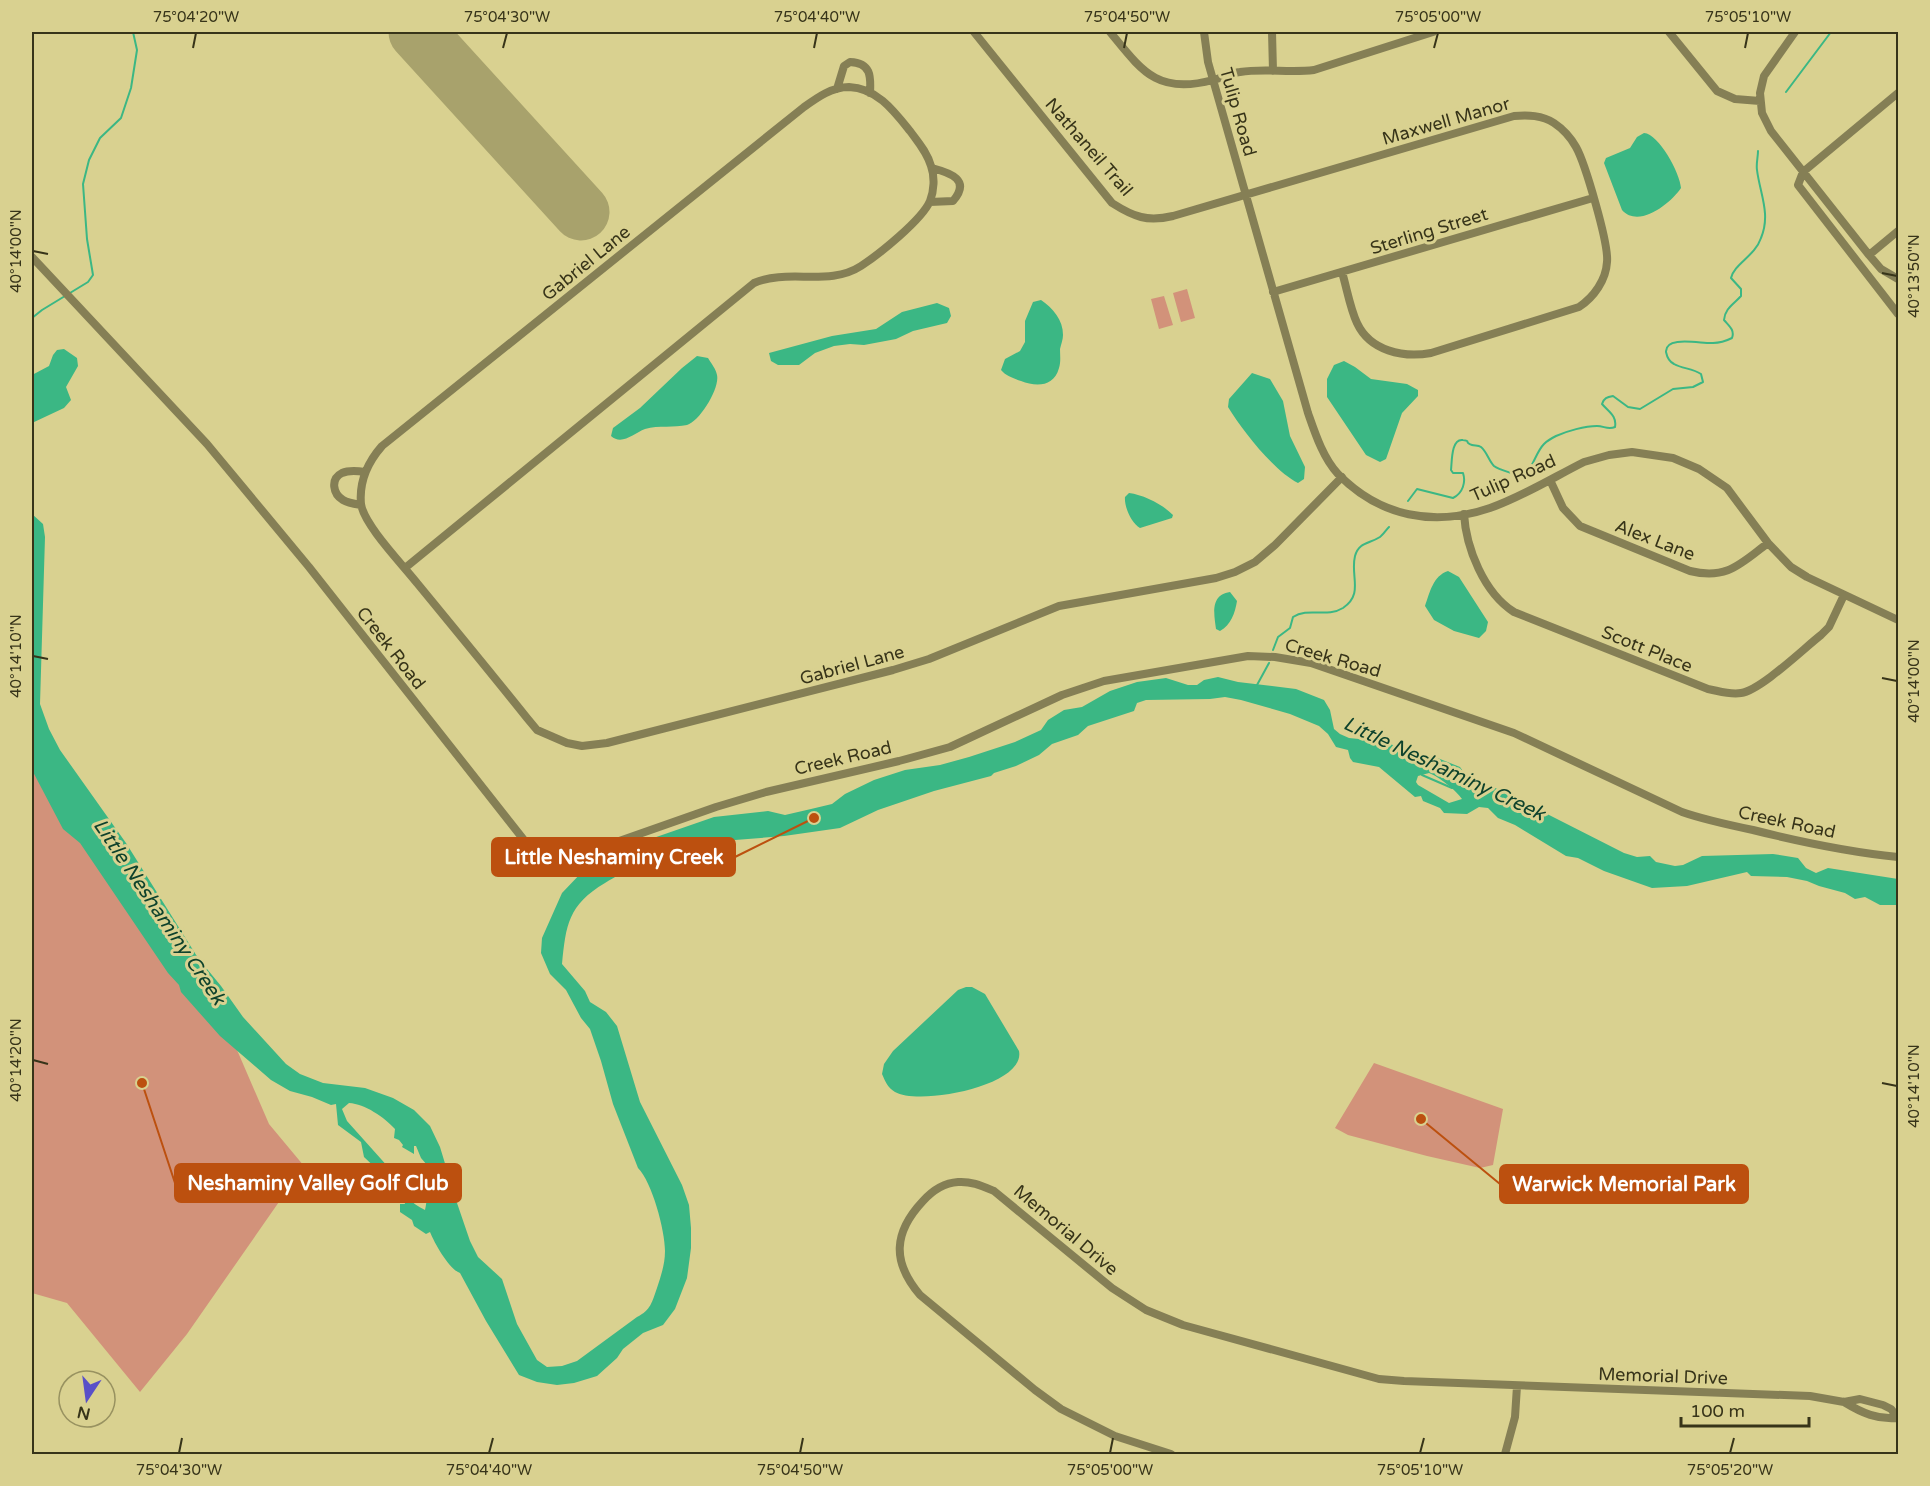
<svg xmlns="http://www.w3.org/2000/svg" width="1930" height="1486" viewBox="0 0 1930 1486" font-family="'Varela Round',sans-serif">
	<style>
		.green { fill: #d2927a }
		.water { fill: #3bb784; fill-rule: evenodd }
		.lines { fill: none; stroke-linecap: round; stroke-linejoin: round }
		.stream { stroke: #3bb784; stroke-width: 2 }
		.runway { stroke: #a8a26c; stroke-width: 57 }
		.minor { stroke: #857f55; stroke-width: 8 }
		.ticks { fill: none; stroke: #373419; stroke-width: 2 }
		.labels { text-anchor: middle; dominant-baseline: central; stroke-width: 6; stroke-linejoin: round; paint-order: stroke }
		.street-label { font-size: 18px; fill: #373419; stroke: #d9d190 }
		.water-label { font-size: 20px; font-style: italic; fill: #0e422c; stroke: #d9d190 }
		.leader { fill: none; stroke: #bc500f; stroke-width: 2 }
		.callout-dot { fill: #bc500f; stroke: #d9d190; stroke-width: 2 }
		.callout { fill: #bc500f; stroke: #bc500f; stroke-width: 2 }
		.callout-label { font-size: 20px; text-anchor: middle; font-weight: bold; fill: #fff }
		.neatline { fill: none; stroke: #373419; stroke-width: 2 }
		.ticks-label { font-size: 15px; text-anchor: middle; fill: #373419 }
	</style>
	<rect width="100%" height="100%" fill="#d9d190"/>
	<path class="green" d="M1187,289l8,29 -14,4 -8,-29z
		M1164,296l9,29 -14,4 -8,-30z
		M32,754l202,289 35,81 35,42 -117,168 -47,58 -73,-89 -35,-10z
		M1374,1063l129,46 -10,56 -13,3 -53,-12 -79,-21 -13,-7z"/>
	<path class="water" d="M1644,133c15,1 36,40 37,55 -10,15 -42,41 -59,22l-18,-47 2,-5 24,-10 7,-11z
		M1041,300c12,8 22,20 22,35 0,5 -2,9 -3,14 0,6 1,13 -1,19 -5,19 -23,19 -38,13 -8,-3 -15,-5 -20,-11l4,-11 15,-8 5,-9v-21l8,-19z
		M937,303l12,5 2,8 -4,7 -34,8 -17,8 -32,6 -14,-1 -16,2 -19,7 -16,12h-21l-7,-4 -2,-8 63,-17 44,-7 26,-17z
		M64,349l13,9 1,8 -12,21 5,13 -7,8 -32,15v-48l17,-9 4,-11 4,-5z
		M697,356l11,2c3,5 8,11 9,17 3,13 -17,46 -30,50 -13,3 -28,0 -42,4 -11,4 -23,17 -34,7l2,-8 27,-20 42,-40z
		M1344,361l11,6 16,12 36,5 11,6v6l-16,17 -16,46 -6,3 -14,-7 -39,-58v-18l7,-14z
		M1252,373l18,6 13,22 7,35 15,31 -1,12 -6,4c-24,-12 -56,-53 -70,-76l1,-8z
		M1129,493c15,2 33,11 44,22l-1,3 -32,10c-9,-5 -16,-22 -15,-31z
		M32,514l11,10 2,13 -5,167 9,25 11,21 66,93 72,115 23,28 22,31 43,47 14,10 23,9 42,5 28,10 21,12 16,16 10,21 17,56 13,38 8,16 24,22 15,45 20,36 10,7 15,-1 15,-5 60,-44c14,-7 15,-15 20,-29 4,-12 8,-24 8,-37 0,-21 -13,-69 -27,-83l-25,-64 -12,-43 -11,-32 -9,-11 -15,-28 -16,-16 -9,-21 1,-15 20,-45 21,-22 30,-19 101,-35 54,-6 17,4 26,-6 21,-5 13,-10 29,-14 31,-10 35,-5 29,-8 46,-15 26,-12 7,-10 16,-10 18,-3 28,-16 27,-9 29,-4 22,7h9l7,-5 14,-3 20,5 58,7 28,11 6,10 4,19 6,5 9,4 30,3 56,16 25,10 9,13 29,9 126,64 13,4 13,-1 6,6 19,4 8,-1 19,-9 71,-2 25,4 8,10 10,5 12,-5 70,11v26h-18l-15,-8 -10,2 -10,-6 -26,-7 -12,-5 -20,-4 -36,-1 -4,-4 -60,14 -35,2 -48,-17 -26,-13 -12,-2 -51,-31 -17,-7 -10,-10 -9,-1 -12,7 -23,-1 -4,-5 -17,-7 -2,-5 -6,1 -36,-30 -26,-5 -3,-4 -2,-8 -12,-3 -8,-13 -9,-8 -29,-12 -49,-14 -16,-3 -15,2 -64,1 -9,3 -3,8 -46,15 -10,9 -26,9 -13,11 -23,11 -22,7 -3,3 -57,15 -56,19 -38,18 -56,8 -49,4 -7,-1 -1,2c-27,8 -52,20 -78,29 -9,2 -19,1 -28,4 -5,2 -11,6 -16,9 -37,22 -39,42 -43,81l23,27 5,11 16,10 11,14 23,76 42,83 7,20 2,23v20l-4,30 -12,31 -12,16 -20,8 -20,16 -6,9 -20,18 -23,7 -17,2 -20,-3 -18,-7 -33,-54 -26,-48c-11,-4 -25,-29 -30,-41l-4,2 -12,-8 -2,-6 -12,-8v-8h5l-2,-8 -6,-3 -13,-17 -20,-19 -3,-15 -23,-17 -2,-21 -5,1 -19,-8 -22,-6 -19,-11 -51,-44 -39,-44 -2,-7 -11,-12 -88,-130 -17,-14 -31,-59zM1429,773c9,3 28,18 33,26l-13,4 -31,-18 -2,-3 2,-6zM349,1103c16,1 35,14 46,26l-1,9 5,2 4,5 -1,2 12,7v-8h2l5,12 13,15v4l-3,1 -5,-4 -5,3c6,11 7,20 4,33 -14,-7 -25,-17 -27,-32l-51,-57 -5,-12z
		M1448,571l11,6 29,45 -2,9 -7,7 -25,-7 -20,-11 -9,-14c5,-14 8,-30 23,-35z
		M1230,592l7,9c-2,12 -6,24 -17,30l-4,-2c-2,-15 -6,-34 14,-37z
		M966,987h6l13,7 34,57c7,35 -100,55 -124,41 -7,-4 -10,-11 -13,-18l2,-10 9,-13 65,-61z"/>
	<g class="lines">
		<path class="stream" d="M1786,92l45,-60
			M32,318l10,-8 46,-28 5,-7 -6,-36 -4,-55 6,-24 11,-22 21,-20 10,-30 6,-38 -4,-18
			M1408,501l9,-12 36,9c10,-5 13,-16 10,-25h-10l-2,-3c1,-8 0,-32 12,-30 9,1 0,2 9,5 3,1 6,0 9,2 6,5 8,14 13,19 4,3 11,5 17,7 22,8 21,-17 33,-29 3,-3 8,-6 12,-8 11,-5 29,-10 41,-10 7,0 11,4 18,1 2,-11 -6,-15 -13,-23 2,-6 5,-7 11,-8l15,11 12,2 33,-20 20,-2 10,-5 -2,-8c-9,-6 -18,-5 -27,-10 -4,-2 -7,-7 -8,-12 -1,-17 36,-8 47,-9 7,0 13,-2 19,-5 3,-8 -3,-12 -8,-18 1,-12 10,-16 17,-24v-7l-10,-11c3,-14 24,-22 30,-40 10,-24 -1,-44 -4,-68 -1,-6 1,-13 1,-19
			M1273,650l5,-13 12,-9 3,-11c15,-10 34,1 50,-9 21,-14 7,-32 12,-52 4,-14 14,-12 25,-19 3,-2 6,-7 9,-10
			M1257,685l12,-22
			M1422,775l30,13"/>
		<path class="runway" d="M417,32l164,180"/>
		<path class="minor" d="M974,32l138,171c22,14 35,19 61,13l341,-100c14,-1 28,-1 40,7 9,6 17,15 22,24 9,16 33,97 31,115 -1,18 -13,35 -28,45l-148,46c-28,5 -61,-2 -74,-30 -7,-15 -10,-34 -15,-51
			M1110,32c32,39 47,63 103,48 9,-2 17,-7 27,-8 24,-4 49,1 74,-2l119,-38
			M1204,32l4,30 100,351c7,20 15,45 30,61 42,43 96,53 152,34 32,-11 64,-31 94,-46l25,-7 23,-3 41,6 26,11 28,19 41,55 23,24 16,10 91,43
			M1272,32l1,39
			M1669,32l48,59 18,8 25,2
			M1795,32l-31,44 -4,17 2,20 9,18 98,124 12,14 17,10
			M837,89l7,-23 6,-4c21,1 21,14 20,31
			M1898,93l-95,79 -5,13 100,129
			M930,202l23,-1c18,-21 -2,-28 -21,-33
			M1869,255l29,-24
			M32,257l175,187 102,123 215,273c12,15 24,22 44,19l148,-52 50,-15 133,-31 51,-14 112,-52 42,-14 144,-25 27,1 36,6 203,70 168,79c23,8 47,13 71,18 48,12 97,22 145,27
			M1273,292l320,-94
			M1550,480l13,28 17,18 110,45c37,9 50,-7 78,-28
			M361,505c-6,-1 -13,-2 -18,-5 -10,-6 -13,-21 -1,-27 7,-3 16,-2 23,-1
			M1464,514c2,34 20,79 50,98l194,77c11,2 22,6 33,4 20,-3 62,-44 80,-58l8,-8 15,-32
			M405,568l349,-285c34,-15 75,4 107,-17 17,-11 61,-46 69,-65 4,-10 5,-24 1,-35 -4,-14 -13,-24 -21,-35 -16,-20 -33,-43 -61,-44 -17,0 -31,10 -45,20l-422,339c-14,16 -23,36 -21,58 3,21 42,61 56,79 37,45 74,90 110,135l10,12 30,13 15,3 25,-3 286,-73 36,-11 130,-53 157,-28 19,-6 20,-10 20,-17 67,-68
			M1844,1402c18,11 34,18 54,16
			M1171,1454l-56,-18 -54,-27 -26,-19 -115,-95c-28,-33 -27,-62 3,-94 9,-10 21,-18 35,-19 13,-1 24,4 36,9l118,97 34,22 37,15 196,54 25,2 406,15 34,6 16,-3 23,6 8,4 7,9
			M1505,1454l10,-37 2,-31"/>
	</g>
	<path class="ticks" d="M193,48l3,-15M503,48l4,-15M814,48l3,-15M1124,48l3,-15M1434,48l4,-15M1745,48l3,-15M33,251l15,3M1882,273l15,3M33,656l15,3M1882,678l15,3M33,1060l15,4M1882,1083l15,3M179,1453l3,-15M489,1453l4,-15M800,1453l3,-15M1110,1453l3,-15M1420,1453l4,-15M1730,1453l4,-15"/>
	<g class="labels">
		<g class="street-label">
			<text transform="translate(1238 112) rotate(74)">Tulip Road</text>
			<text transform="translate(1446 121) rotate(-16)">Maxwell Manor</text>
			<text transform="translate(1089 147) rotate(49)">Nathaneil Trail</text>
			<text transform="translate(1429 231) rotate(-17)">Sterling Street</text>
			<text transform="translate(586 263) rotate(-39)">Gabriel Lane</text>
			<text transform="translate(1513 478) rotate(-24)">Tulip Road</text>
			<text transform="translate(1655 540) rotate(21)">Alex Lane</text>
			<text transform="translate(391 648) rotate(52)">Creek Road</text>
			<text transform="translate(1647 649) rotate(22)">Scott Place</text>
			<text transform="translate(1333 658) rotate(16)">Creek Road</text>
			<text transform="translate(852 665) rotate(-15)">Gabriel Lane</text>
			<text transform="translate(843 758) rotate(-13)">Creek Road</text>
			<text transform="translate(1787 822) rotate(12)">Creek Road</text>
			<text transform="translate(1066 1230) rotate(40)">Memorial Drive</text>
			<text transform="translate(1663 1376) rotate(2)">Memorial Drive</text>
		</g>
		<g class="water-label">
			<text transform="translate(1444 769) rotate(25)">Little Neshaminy Creek</text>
			<text transform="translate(159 912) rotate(56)">Little Neshaminy Creek</text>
		</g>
	</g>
	<path class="leader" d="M814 818L735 857M142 1083L175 1183M1421 1119L1500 1184"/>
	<g class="callout-dot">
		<circle cx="814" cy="818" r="6"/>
		<circle cx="142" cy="1083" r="6"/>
		<circle cx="1421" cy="1119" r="6"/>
	</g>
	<g class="callout">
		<rect x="492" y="838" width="243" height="38" rx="6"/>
		<rect x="175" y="1164" width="286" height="38" rx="6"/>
		<rect x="1500" y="1165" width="248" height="38" rx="6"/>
	</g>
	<g class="callout-label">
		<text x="614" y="864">Little Neshaminy Creek</text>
		<text x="318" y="1190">Neshaminy Valley Golf Club</text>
		<text x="1624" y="1191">Warwick Memorial Park</text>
	</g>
	<rect width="1930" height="1486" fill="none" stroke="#d9d190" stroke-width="66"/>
	<g transform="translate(87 1399) rotate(193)"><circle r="28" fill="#d9d190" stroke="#989260" stroke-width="1.5"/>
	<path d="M0-4.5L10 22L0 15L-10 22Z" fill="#5950c8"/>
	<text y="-9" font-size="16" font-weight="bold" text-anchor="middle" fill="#373419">N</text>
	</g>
	<path d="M1681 1417v9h128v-9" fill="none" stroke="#373419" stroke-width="3"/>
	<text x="1690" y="1417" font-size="18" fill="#373419" stroke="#d9d190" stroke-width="4.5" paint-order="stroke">100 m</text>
	<rect x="33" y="33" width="1864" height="1420" class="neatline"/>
	<g class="ticks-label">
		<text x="196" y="22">75°04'20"W</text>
		<text x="507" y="22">75°04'30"W</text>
		<text x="817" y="22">75°04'40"W</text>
		<text x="1127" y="22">75°04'50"W</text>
		<text x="1438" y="22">75°05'00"W</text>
		<text x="1748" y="22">75°05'10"W</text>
		<text transform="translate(16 251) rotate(-90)" y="5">40°14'00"N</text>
		<text transform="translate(1914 276) rotate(-90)" y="5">40°13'50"N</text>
		<text transform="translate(16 656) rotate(-90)" y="5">40°14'10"N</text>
		<text transform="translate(1914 681) rotate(-90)" y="5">40°14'00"N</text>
		<text transform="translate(16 1060) rotate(-90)" y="5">40°14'20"N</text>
		<text transform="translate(1914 1086) rotate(-90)" y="5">40°14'10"N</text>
		<text x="179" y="1475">75°04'30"W</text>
		<text x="489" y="1475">75°04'40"W</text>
		<text x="800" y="1475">75°04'50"W</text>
		<text x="1110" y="1475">75°05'00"W</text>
		<text x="1420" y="1475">75°05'10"W</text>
		<text x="1730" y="1475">75°05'20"W</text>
	</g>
</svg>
